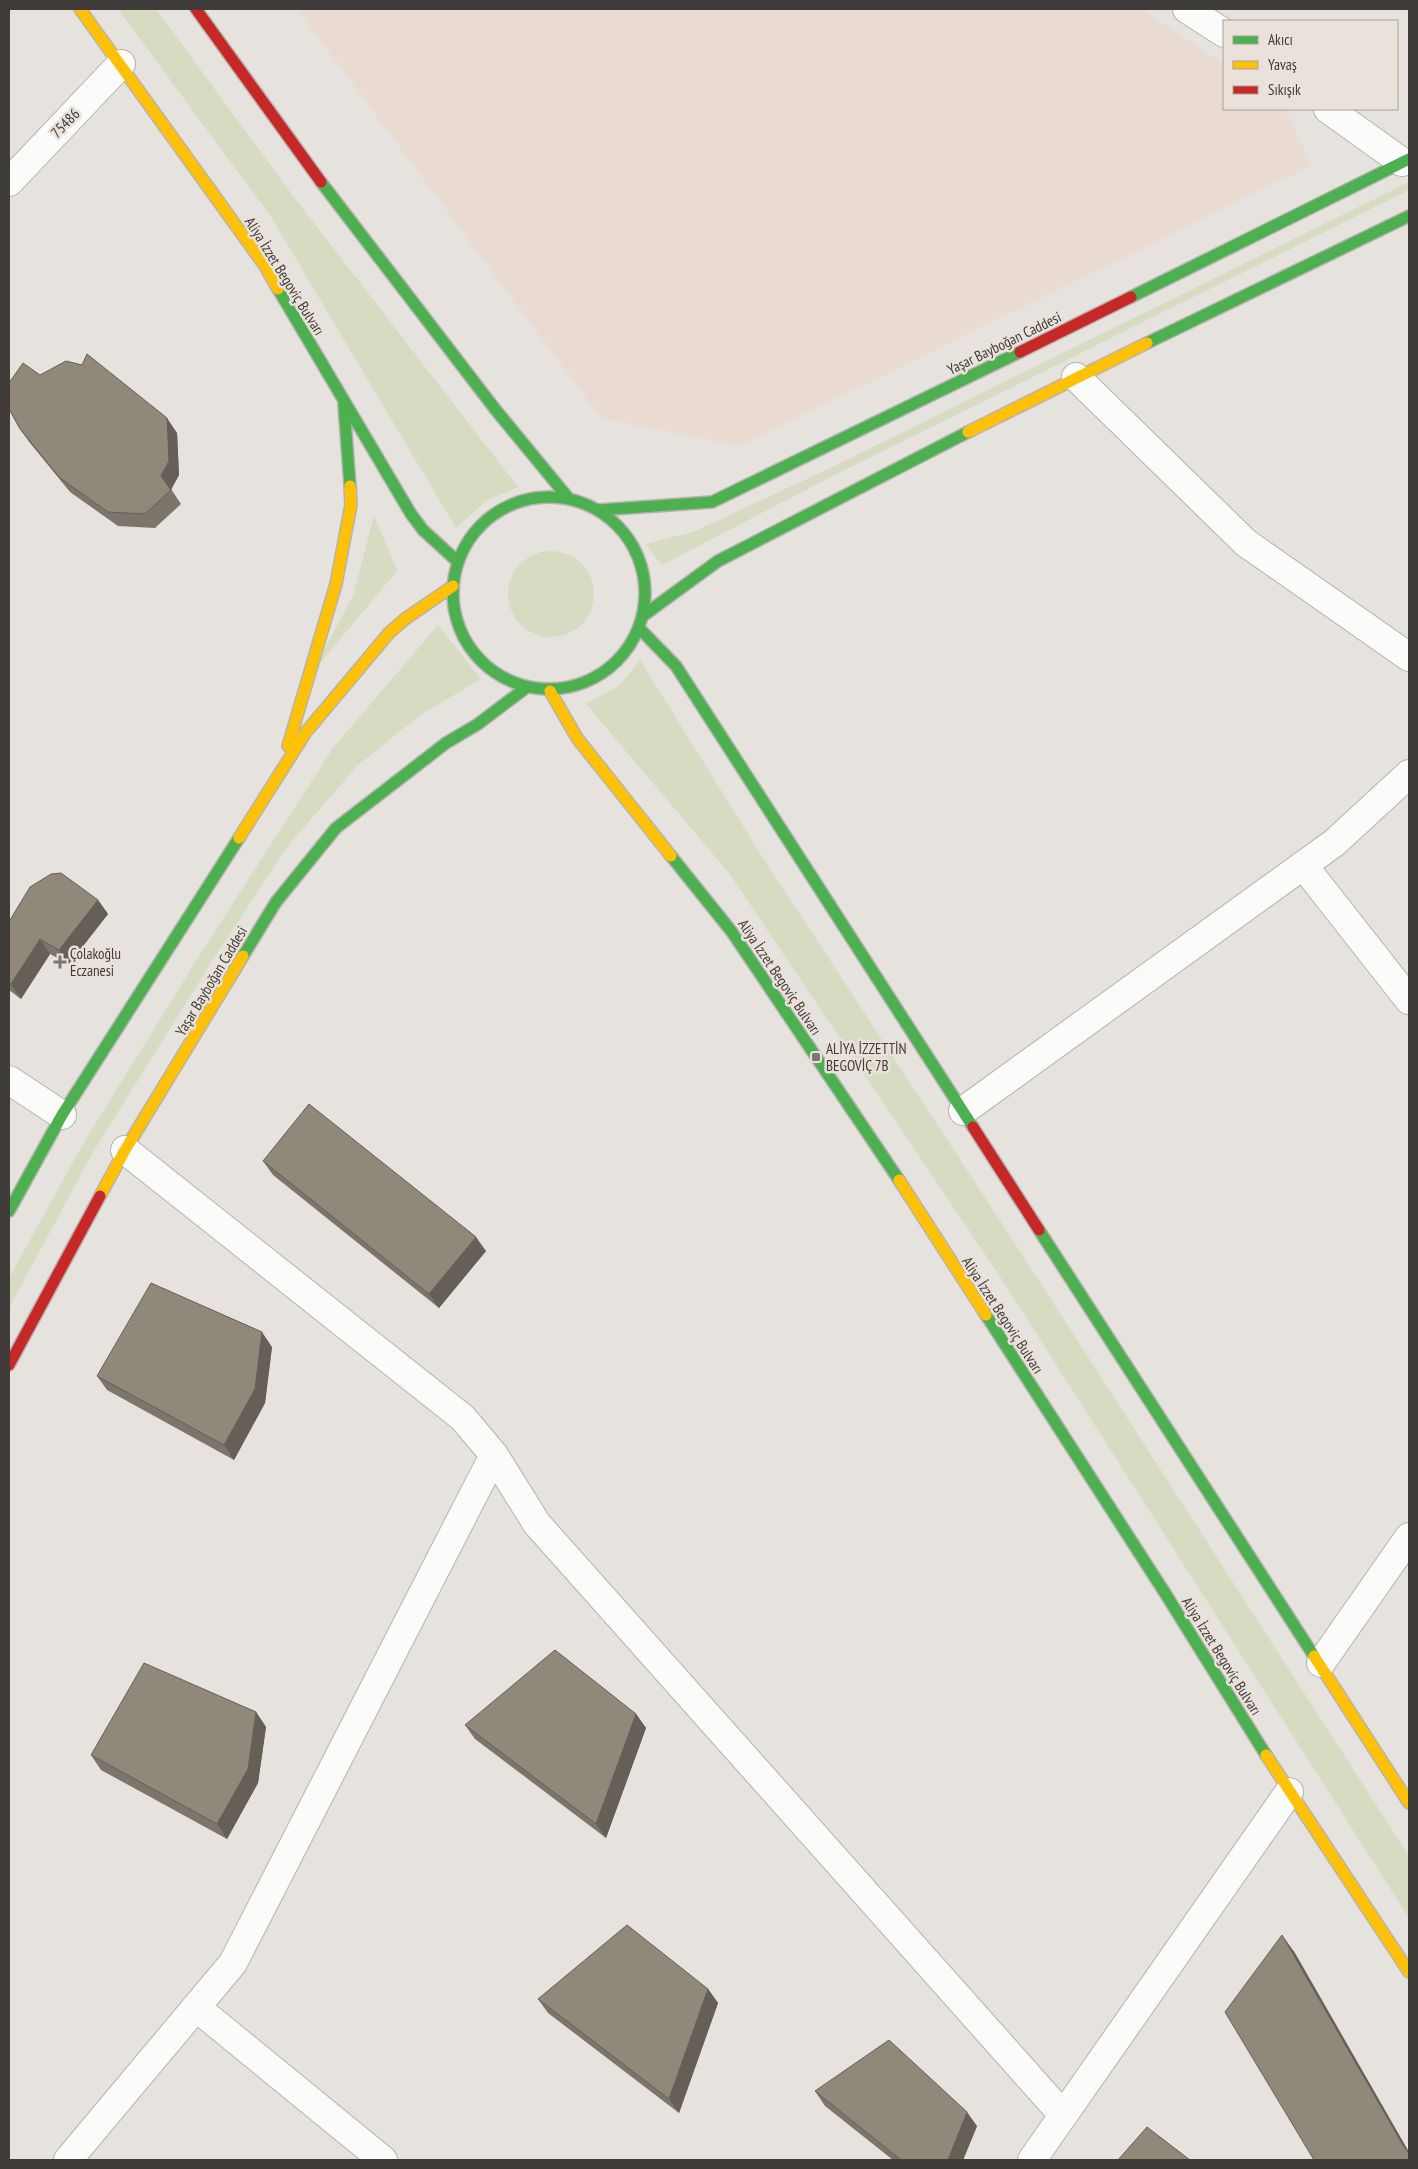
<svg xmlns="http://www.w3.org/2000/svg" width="1418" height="2169" viewBox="0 0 1418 2169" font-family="'PT Sans Narrow',sans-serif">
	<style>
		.industrial { fill: #e9dad2 }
		.green { fill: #d7dbc2 }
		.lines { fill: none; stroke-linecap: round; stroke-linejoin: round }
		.street-casing { stroke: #b6b3af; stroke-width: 30 }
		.fast-casing { stroke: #b6b3af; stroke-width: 14 }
		.slow-casing { stroke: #b6b3af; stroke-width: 14 }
		.jam-casing { stroke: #b6b3af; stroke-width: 14 }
		.street { stroke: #fbfbfa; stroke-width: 28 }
		.fast { stroke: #4caf50; stroke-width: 11 }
		.slow { stroke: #ffc107; stroke-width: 11 }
		.jam { stroke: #c62828; stroke-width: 11 }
		.wall { fill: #7d756b }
		.shaded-wall { fill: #665f57 }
		.building { fill: #91887c; stroke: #665f57 }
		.poi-dot { fill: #797673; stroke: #eae2da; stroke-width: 2 }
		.labels { text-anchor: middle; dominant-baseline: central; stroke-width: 5; stroke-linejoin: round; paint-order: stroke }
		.street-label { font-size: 15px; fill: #3f3c39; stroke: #eae2da }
		.poi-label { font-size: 15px; fill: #3f3c39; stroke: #eae2da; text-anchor: start }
	</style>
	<rect width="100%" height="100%" fill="#e6e2de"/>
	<path class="industrial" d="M297,9h843l84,56v44h61l27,56 -573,281 -138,-28z"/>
	<path class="green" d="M118,9h38l140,191 222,287 -32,14 -30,27 -185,-311z
		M1409,182v8l-584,290 -163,85 -17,-21 48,-12 129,-60z
		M374,515l23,56 -86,103 43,-80z
		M508 594a43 43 0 1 1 86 0a43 43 0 1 1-86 0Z
		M438,625l43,54 -62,37 -62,50 -70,81 -76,116 -118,189 -84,156v-30l74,-134 118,-191 132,-205z
		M640,660l118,190 267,409 384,597v62l-410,-643 -270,-402 -143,-169 33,-18z"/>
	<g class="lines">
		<defs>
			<path id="street" d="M1187,9l37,24
				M1328,109l74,53
				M9,182l112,-118
				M1076,377l170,166 163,114
				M1303,865l106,135
				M9,1080l53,35
				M963,1111l371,-268 75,-69
				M125,1150l338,268 31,37 43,69 526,591
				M1321,1663l88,-126
				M197,2008l186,152
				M68,2160l165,-197 261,-508
				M1032,2160l257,-368"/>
			<path id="fast" d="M321,182l174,227 74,90
				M278,289l133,225 12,16 35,32
				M1131,297l278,-138
				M1147,343l262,-127
				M344,405l6,81
				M453 593a96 96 0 1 1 192 0a96 96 0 1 1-192 0Z
				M599,510l113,-8 308,-150
				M644,615l74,-54 250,-129
				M641,630l35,36 297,461
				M671,856l61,76 167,248
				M243,956l33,-54 60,-74 110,-85 32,-19 49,-37
				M9,1211l53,-96 177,-277
				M1039,1230l275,426
				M986,1315l179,278 101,162"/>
			<path id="slow" d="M80,9l185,257 13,23
				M968,432l179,-89
				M550,691l27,47 94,118
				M288,746l48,-162 15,-79 -1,-19
				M239,838l67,-106 83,-99 16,-14 48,-33
				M899,1180l87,135
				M100,1196l25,-46 118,-194
				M1314,1656l95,147
				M1266,1755l143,217"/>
			<path id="jam" d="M196,9l125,173
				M1020,352l111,-55
				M973,1127l66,103
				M9,1365l91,-169"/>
		</defs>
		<use href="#street" class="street-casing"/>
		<use href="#fast" class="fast-casing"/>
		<use href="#slow" class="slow-casing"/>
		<use href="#jam" class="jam-casing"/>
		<use href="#street" class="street"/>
		<use href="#fast" class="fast"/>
		<use href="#slow" class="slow"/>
		<use href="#jam" class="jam"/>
	</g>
	<path class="wall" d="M40,375l137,58 2,42 -8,14 10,15 -26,24 -37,-2 -48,-34 -40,-49 -10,-14z
		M98,900l10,14 -39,50 -19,-10 -29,45 -12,-9v-71l1,1z
		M263,1161l223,90 -47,57 -166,-133z
		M272,1347l-7,56 -31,57 -127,-70 -10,-14z
		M256,1712l10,15 -8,56 -31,56 -126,-69 -10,-15z
		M636,1714l10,14 -40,110 -131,-99 -10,-14z
		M708,1989l10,14 -39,110 -131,-100 -10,-14z
		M815,2091l162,35 -14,34h-70l-68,-54z"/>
	<path class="shaded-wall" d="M167,418l10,15 2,42 -8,15 -10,-14z
		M98,900l10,14 -39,50 -10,-14z
		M40,939l10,15 -29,45 -10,-15z
		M476,1237l10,14 -47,57 -10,-14z
		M262,1332l10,15 -7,56 -31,57 -10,-15z
		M256,1712l10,15 -8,56 -31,56 -10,-15z
		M636,1714l10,14 -40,110 -10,-14z
		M1282,1935l13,18 114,199v2l-5,-7z
		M708,1989l10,14 -39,110 -10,-14z
		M967,2112l10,14 -14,34h-15z"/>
	<path class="building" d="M87,354l80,64 2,43 -8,15 10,14 -26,24 -37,-2 -48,-34 -40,-49 -11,-20v-26l14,-20 17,12 26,-14 16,4z
		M61,873l37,27 -39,50 -19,-11 -29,45 -2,-1v-64l1,1 20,-33 21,-13z
		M309,1104l167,133 -47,57 -166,-133z
		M151,1283l111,49 -7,57 -31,56 -127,-69z
		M555,1650l81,64 -40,110 -131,-99z
		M144,1663l112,49 -8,57 -31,55 -126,-69z
		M627,1925l81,64 -39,110 -131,-100z
		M1282,1935l122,212 5,6v7h-95l-89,-148z
		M889,2040l78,72 -19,48h-47l-86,-69z
		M1147,2127l43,33h-72z"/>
	<g class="poi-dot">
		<path d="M57.5 954.5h5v5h5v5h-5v5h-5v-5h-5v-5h5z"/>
		<rect x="811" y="1052" width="10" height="10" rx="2.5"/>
	</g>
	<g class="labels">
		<g class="street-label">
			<text transform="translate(65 123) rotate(-46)">75486</text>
			<text transform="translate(285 276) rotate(58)">Aliya İzzet Begoviç Bulvarı</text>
			<text transform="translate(1004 343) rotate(-26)">Yaşar Bayboğan Caddesi</text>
			<text transform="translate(780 977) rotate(56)">Aliya İzzet Begoviç Bulvarı</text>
			<text transform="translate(211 981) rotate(-59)">Yaşar Bayboğan Caddesi</text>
			<text transform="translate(1003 1315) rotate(57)">Aliya İzzet Begoviç Bulvarı</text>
			<text transform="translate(1222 1656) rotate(58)">Aliya İzzet Begoviç Bulvarı</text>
		</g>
		<g class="poi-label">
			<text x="70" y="953">Çolakoğlu<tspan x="70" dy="17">Eczanesi</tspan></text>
			<text x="826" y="1048">ALİYA İZZETTİN<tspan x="826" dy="17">BEGOVİÇ 7B</tspan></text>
		</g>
	</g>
	<rect width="1418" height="2169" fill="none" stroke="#3f3c39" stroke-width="20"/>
	<rect x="1223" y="20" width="175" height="90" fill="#eae2da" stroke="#a6a09a"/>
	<rect x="1233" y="36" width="25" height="8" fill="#4caf50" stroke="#a6a09a"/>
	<text x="1268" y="45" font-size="15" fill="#3f3c39">Akıcı</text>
	<rect x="1233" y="61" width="25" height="8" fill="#ffc107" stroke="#a6a09a"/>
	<text x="1268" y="70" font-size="15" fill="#3f3c39">Yavaş</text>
	<rect x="1233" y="86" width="25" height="8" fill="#c62828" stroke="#a6a09a"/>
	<text x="1268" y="95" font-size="15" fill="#3f3c39">Sıkışık</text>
</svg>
